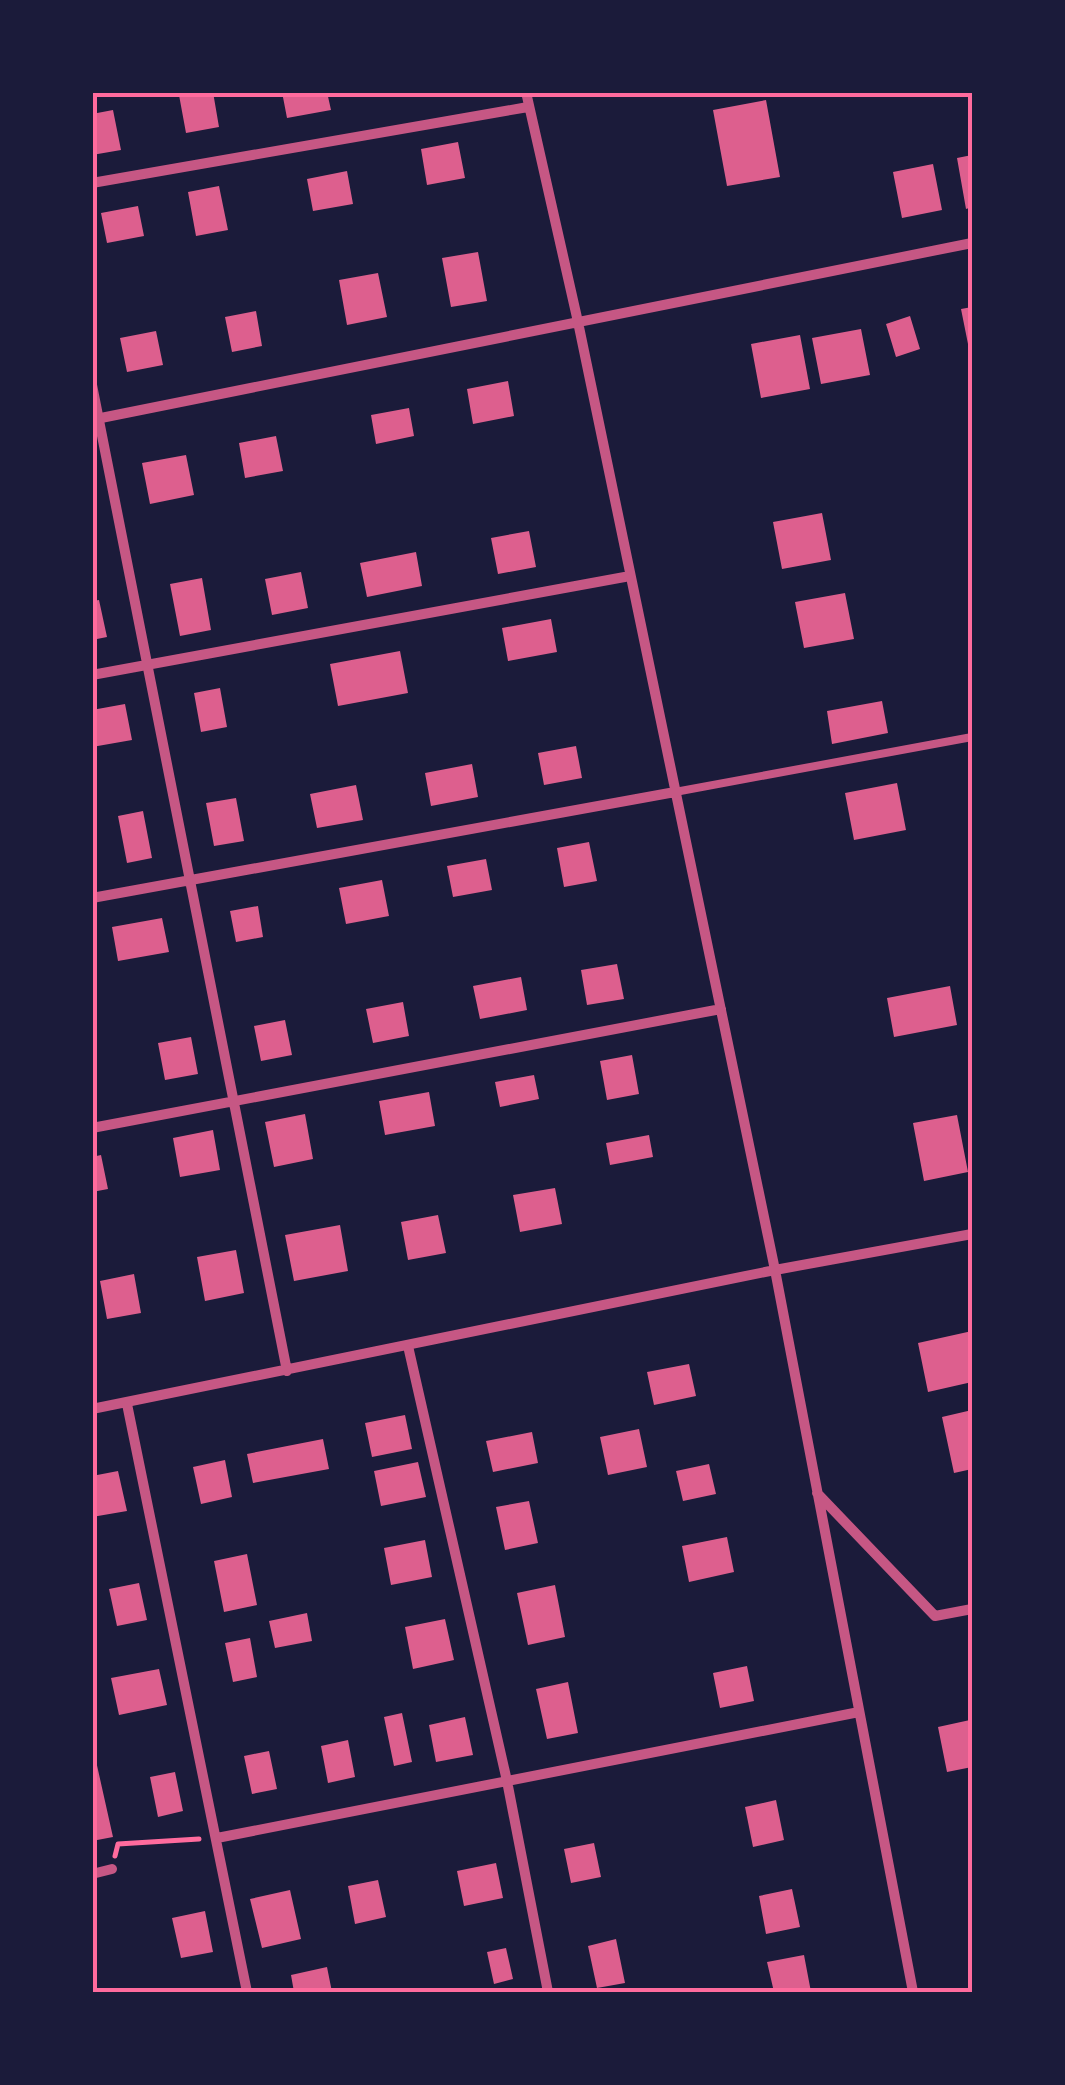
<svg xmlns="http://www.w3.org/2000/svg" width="1065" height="2085" viewBox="0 0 1065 2085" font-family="'Open Sans',sans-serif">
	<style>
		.building { fill: #dd5f8e }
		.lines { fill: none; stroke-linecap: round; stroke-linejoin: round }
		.path { stroke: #ff6b9d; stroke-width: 5 }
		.service { stroke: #c65784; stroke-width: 8 }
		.minor { stroke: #c65784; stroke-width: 10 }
		.neatline { fill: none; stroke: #ff6b9d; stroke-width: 4 }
	</style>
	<rect width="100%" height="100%" fill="#1b1b3a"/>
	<path class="building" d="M194,92h19l6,35 -33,6 -7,-38z
		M282,92h45l4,18 -44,8z
		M766,100l14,77 -53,9 -14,-76z
		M113,110l8,40 -29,5v-41z
		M458,142l7,36 -38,7 -6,-36z
		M972,155v52l-6,2 -9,-51z
		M933,164l9,46 -40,8 -9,-46z
		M347,171l6,33 -40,7 -6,-32z
		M219,186l9,44 -32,6 -8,-44z
		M138,206l6,30 -37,7 -6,-30z
		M478,252l9,49 -36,6 -9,-49z
		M378,273l9,44 -40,8 -8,-45z
		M972,307v41l-3,1 -8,-40z
		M256,311l6,35 -30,6 -7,-35z
		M910,316l10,33 -24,8 -10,-33z
		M861,329l9,46 -49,9 -9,-46z
		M156,331l7,34 -36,7 -7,-34z
		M800,335l10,54 -49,9 -10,-54z
		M508,381l6,35 -41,8 -6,-35z
		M409,408l5,28 -38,8 -5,-29z
		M276,436l7,35 -38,7 -6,-35z
		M186,455l8,40 -44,9 -8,-41z
		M822,513l9,47 -49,9 -9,-47z
		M529,531l7,36 -38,7 -7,-36z
		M416,552l6,34 -55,11 -7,-34z
		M301,572l7,36 -36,7 -7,-36z
		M202,578l9,52 -31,6 -10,-52z
		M845,593l9,46 -50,9 -9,-46z
		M99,600l8,37 -15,3v-39z
		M551,619l6,33 -49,9 -6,-33z
		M400,651l8,42 -70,13 -8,-42z
		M220,688l7,39 -26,5 -7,-39z
		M882,701l6,32 -56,11 -5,-33z
		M125,704l7,36 -40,7v-37z
		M576,746l6,32 -38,7 -6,-32z
		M472,764l6,33 -47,9 -6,-33z
		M897,783l9,47 -52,10 -9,-47z
		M356,785l7,35 -46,8 -7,-34z
		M236,798l8,43 -30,5 -8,-43z
		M143,811l9,47 -25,5 -9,-47z
		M589,842l8,39 -33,6 -7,-39z
		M486,859l6,31 -39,7 -6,-31z
		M382,880l7,36 -43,8 -7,-36z
		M258,906l5,31 -27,5 -6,-31z
		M162,918l7,34 -51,9 -6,-34z
		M617,964l7,35 -37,6 -6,-35z
		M521,977l6,33 -47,9 -7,-33z
		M950,986l7,39 -63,12 -7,-39z
		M403,1002l6,34 -36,7 -7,-34z
		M285,1020l7,35 -31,6 -7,-35z
		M191,1037l7,37 -33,6 -7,-37z
		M632,1055l7,39 -32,6 -7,-39z
		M534,1075l5,24 -39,8 -5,-25z
		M429,1092l6,34 -50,9 -6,-34z
		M305,1114l8,45 -39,8 -9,-45z
		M957,1115l11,57 -44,9 -11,-58z
		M213,1130l7,40 -40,7 -7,-39z
		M649,1135l4,22 -43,8 -4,-22z
		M101,1155l7,34 -16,3v-35z
		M555,1188l7,36 -42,8 -7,-37z
		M438,1215l8,38 -38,7 -7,-38z
		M340,1225l8,46 -54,10 -9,-46z
		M236,1250l8,43 -39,8 -8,-44z
		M134,1274l7,39 -34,6 -7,-38z
		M972,1331v51l-44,10 -10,-49z
		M689,1364l7,32 -42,9 -7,-33z
		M972,1410v59l-18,4 -12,-56z
		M405,1415l7,34 -40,8 -7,-34z
		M639,1429l8,38 -39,8 -8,-38z
		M532,1432l6,31 -45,9 -7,-31z
		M323,1439l6,30 -76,14 -6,-29z
		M225,1460l7,37 -31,7 -8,-37z
		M418,1462l8,35 -45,9 -7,-35z
		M709,1464l7,30 -33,7 -7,-30z
		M118,1471l9,40 -35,6v-41z
		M529,1501l9,42 -33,7 -9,-43z
		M727,1537l7,35 -45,10 -7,-36z
		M425,1540l7,37 -41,8 -7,-37z
		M247,1554l10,51 -33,7 -10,-51z
		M139,1583l8,37 -30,6 -8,-37z
		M555,1585l10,52 -37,8 -11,-52z
		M307,1613l5,28 -37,7 -6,-27z
		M445,1619l9,41 -41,9 -8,-42z
		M250,1638l7,39 -24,5 -8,-39z
		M747,1666l7,35 -34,7 -7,-35z
		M159,1669l8,36 -48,10 -8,-37z
		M568,1682l10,51 -31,6 -11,-50z
		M402,1713l10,49 -18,4 -10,-49z
		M465,1717l8,38 -37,7 -7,-37z
		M970,1720l2,47 -25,5 -9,-45z
		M348,1740l7,37 -27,6 -7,-37z
		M92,1743l21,94 -21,4z
		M269,1751l8,38 -25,5 -8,-38z
		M175,1772l8,39 -25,6 -8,-40z
		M776,1800l8,40 -31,7 -8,-40z
		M594,1843l7,34 -30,6 -7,-34z
		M496,1863l7,35 -39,8 -7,-35z
		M378,1880l8,37 -31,7 -7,-38z
		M792,1889l8,38 -34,7 -7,-38z
		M290,1890l11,49 -39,9 -12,-49z
		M205,1911l8,41 -32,6 -9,-40z
		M616,1939l9,44 -28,5 -9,-42z
		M506,1948l7,31 -19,5 -7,-32z
		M804,1955l7,37h-37l-7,-30z
		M327,1967l5,25h-38l-3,-17z"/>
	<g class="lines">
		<path class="path" d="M115,1856l3,-12 81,-5"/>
		<path class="service" d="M675,792l297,-55"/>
		<path class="minor" d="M526,92l52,230 197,948 138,722
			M92,183l436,-76
			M92,385l195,986
			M96,419l876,-176
			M92,675l538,-99
			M92,898l583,-106
			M92,1128l629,-119
			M408,1346l99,435 41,211
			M127,1404l120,588
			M92,1409l683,-139 197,-36
			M817,1493l118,123 37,-7
			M217,1838l642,-126
			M92,1874l20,-5"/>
	</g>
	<rect width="1065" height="2085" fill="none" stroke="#1b1b3a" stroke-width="190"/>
	<rect x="95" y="95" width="875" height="1895" class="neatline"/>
</svg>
